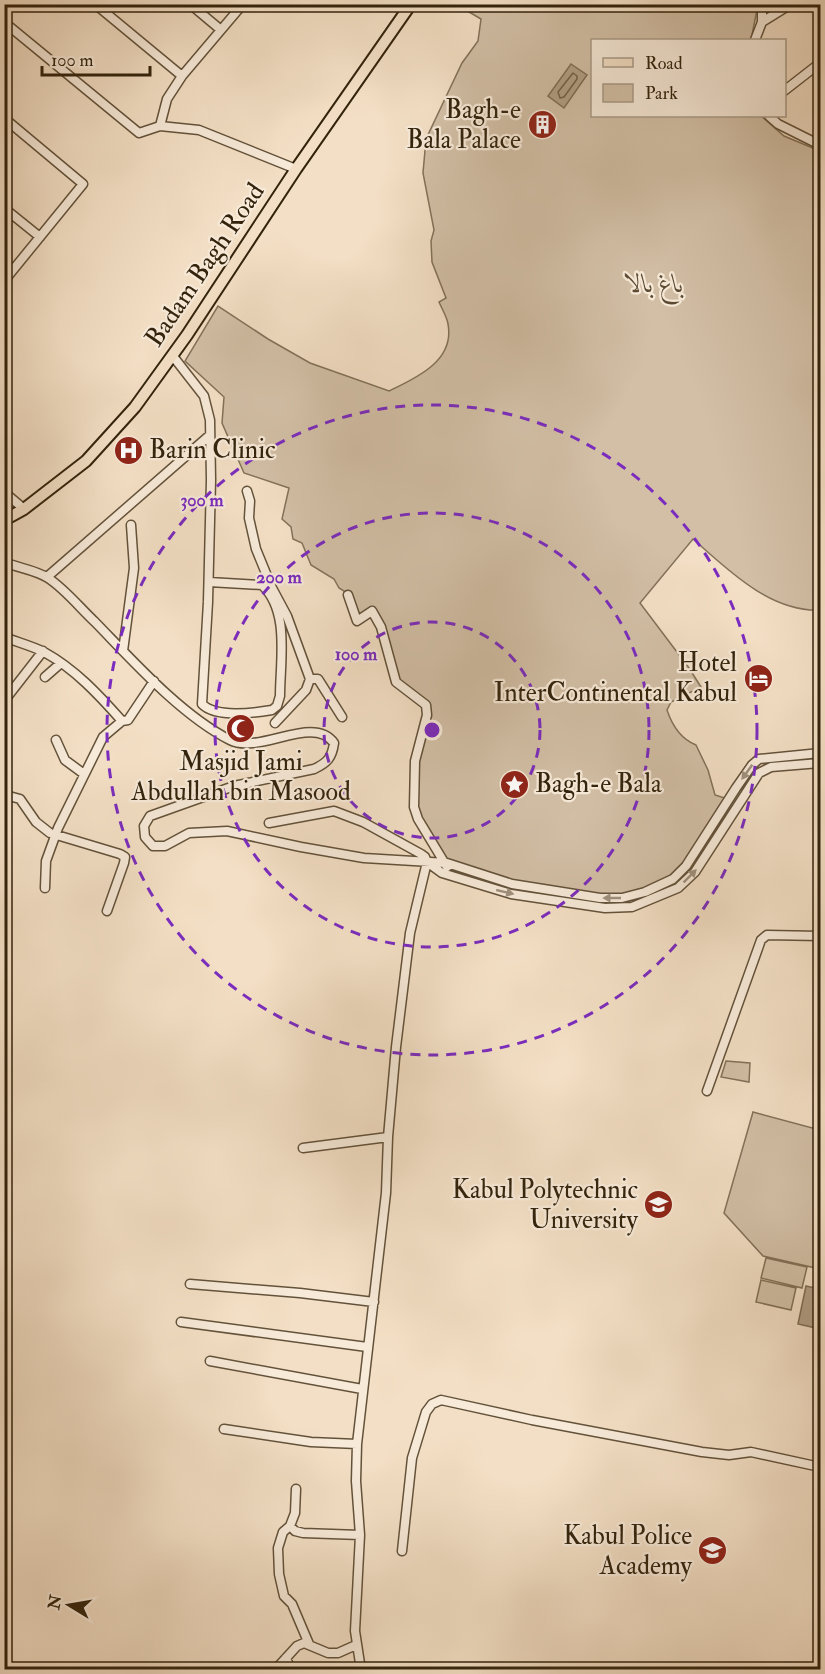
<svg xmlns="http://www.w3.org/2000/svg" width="825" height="1674" viewBox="0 0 825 1674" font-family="'IM FELL Double Pica',Amiri,serif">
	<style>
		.green { fill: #d2bfa6; stroke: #827159; stroke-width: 1.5 }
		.water { fill: #b29f86; stroke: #7f6d55; stroke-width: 1.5 }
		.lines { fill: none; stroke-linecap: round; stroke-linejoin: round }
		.shore { stroke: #726149; stroke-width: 1.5 }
		.minor-casing { stroke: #63523a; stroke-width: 11 }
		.major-casing { stroke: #33230c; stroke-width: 14 }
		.minor { stroke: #f7ead9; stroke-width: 8 }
		.major { stroke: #f3dfc5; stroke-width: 10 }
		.oneway { fill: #9f907d }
		.ring { fill: none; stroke: #7b2cbf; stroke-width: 3; stroke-dasharray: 10 8 }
		.labels { text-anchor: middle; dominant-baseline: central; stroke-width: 4.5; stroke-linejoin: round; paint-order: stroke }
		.poi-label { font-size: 26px; fill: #33230c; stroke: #f7ead9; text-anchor: end }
		.street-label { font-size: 26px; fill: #33230c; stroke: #f7ead9 }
		.park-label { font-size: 26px; font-style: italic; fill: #5b4a32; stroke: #f7ead9 }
		.centre { fill: #7b2cbf; stroke: #f7ead9; stroke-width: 3 }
		.ring-label { font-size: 18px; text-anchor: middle; font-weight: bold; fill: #7b2cbf; stroke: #f7ead9; stroke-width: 4.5; stroke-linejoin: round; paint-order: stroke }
	</style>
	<rect width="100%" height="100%" fill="#f3dfc5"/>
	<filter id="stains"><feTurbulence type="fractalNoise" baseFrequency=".00333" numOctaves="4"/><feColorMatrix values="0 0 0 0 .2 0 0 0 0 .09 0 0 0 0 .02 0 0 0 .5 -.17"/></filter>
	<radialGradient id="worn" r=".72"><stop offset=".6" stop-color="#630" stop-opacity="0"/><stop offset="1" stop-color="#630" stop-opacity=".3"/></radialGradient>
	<path class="green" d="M457,5h301l-7,35h-159v76h169l23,20 36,15v459c-50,2 -92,-40 -127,-71l-53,64 49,65 12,19 -30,15 -4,8c5,15 14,29 29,35l12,25 7,25 25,8 -45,69 -17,16 -46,19 -121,-13 -62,-18 -31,-57 -5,-27 14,-83 -31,-27 -24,-70 -15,9 -13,-30 -5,-3 -5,-9 -23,-14 -9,-22 -9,-4 -2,-12 -9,-8 7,-31 -45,-15 -22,-50 2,-26 -39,-36 33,-55 50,33 42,24 79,28c27,-13 66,-30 59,-67 -1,-7 -6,-15 -9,-22l7,-4 -14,-36 -1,-21 3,-11 -11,-57 3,-34 36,-76 16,-22 3,-22z
		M726,1061l24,2 -1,19 -28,-5z
		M753,1112l67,18v139l-57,-13 -39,-43z
		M766,1258l41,9 -5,21 -41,-10z
		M761,1280l35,8 -5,22 -35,-8z"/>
	<path class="water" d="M571,64l16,11 -23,33 -16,-12z
		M806,1286l14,3v40l-22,-5z"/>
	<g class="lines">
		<path class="shore" d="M573,73l4,3v3l-13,18 -4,1 -2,-6z"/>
		<defs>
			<path id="minor" d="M95,4l87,72
				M190,4l31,26
				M397,4l9,7
				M4,22l135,111 21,-7 39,4 97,39
				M762,22l29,-18
				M755,40l7,-18v-18
				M784,91l36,-28
				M769,116l9,8 42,21
				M4,118l79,66 -79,97
				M160,126l7,-27 15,-23 61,-72
				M4,208l36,29
				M172,355l32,41 6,24 1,60 -3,122 -6,102c13,14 52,9 70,6l5,-4 3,-10c0,-35 10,-85 -18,-111l-53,-3
				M247,491l3,10 -1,17 7,31 16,39 15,28 23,63 -4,11 -31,33
				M4,492l20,17
				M4,562c14,6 32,8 44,16 17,11 32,30 47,44 38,39 86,93 135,118 29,15 83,-26 104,3 -2,15 -7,20 -20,26l-80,17 -84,30 -6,10 1,11 8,9h12l24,-13 38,-2 74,16 63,11 83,5 65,21 88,14h22l23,-6 28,-13 13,-13 50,-78 16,-23 7,-6 61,-6
				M47,577l163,-142
				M348,595l9,26 15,-10 9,16 15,55 30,23 1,10 -12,46 -1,46 4,12 29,48
				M4,637c13,5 28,9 40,15 31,17 55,43 78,69l6,-1 26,-39
				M123,651l11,-83 -3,-43
				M45,677l16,-14
				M310,679h8l24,38
				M4,701l39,-50
				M56,740l9,20 19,14
				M4,798l5,-2 11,3 16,23 14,11 70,21 5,3 -1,6 -17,48
				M269,823l65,-12 29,11 58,32 4,3 2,5 15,11 69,21 94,14 27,-1 46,-19 17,-16 64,-99 12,-6 49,-4
				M45,888l1,-27 12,-33 45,-91 19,-16
				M707,1091l54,-151 6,-5 53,1
				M303,1148l85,-11
				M190,1284l110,9 74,9
				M181,1322l186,25
				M210,1361l152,28
				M224,1429l87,13 46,2
				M296,1489l-1,24 -5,13 -7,6 -5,16 1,26 5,22 8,8 17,40
				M290,1526l5,5 8,2 57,2
				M402,1551l10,-93 14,-46 6,-8 9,-4 91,20 170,32 27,3 22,-3 69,15
				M286,1658l5,12
				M275,1670l22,-24 7,-3 24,10h10l18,-8
				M361,1670l-6,-39 5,-96 -4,-54 1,-37 29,-251 2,-56 8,-90 14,-114 17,-71"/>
			<path id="major" d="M4,520l20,-11 62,-48 49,-54 52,-72 109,-166 115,-165"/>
		</defs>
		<use href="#minor" class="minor-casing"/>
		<use href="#major" class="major-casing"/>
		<use href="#minor" class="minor"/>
		<use href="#major" class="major"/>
	</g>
	<defs><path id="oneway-solid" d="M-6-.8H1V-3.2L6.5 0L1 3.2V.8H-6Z" transform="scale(1.5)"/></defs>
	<g class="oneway">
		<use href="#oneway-solid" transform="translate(747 772) rotate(126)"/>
		<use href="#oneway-solid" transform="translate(690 876) rotate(-45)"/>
		<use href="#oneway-solid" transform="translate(505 892) rotate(13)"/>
		<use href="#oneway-solid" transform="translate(612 898) rotate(180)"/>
	</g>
	<g class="ring">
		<circle cx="432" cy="730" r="108"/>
		<circle cx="432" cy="730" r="217"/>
		<circle cx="432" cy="730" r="325"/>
	</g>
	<defs>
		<symbol id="building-disc" viewBox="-11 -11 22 22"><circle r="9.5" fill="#8f2418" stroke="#f7ead9"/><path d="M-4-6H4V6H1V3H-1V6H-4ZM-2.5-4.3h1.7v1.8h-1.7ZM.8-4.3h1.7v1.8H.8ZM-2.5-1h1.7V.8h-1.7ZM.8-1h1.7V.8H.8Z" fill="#fff"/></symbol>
		<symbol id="hospital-disc" viewBox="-11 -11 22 22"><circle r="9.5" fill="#8f2418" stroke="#f7ead9"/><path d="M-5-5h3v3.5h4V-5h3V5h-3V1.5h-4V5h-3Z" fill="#fff"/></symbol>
		<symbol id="hotel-disc" viewBox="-11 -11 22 22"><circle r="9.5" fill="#8f2418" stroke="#f7ead9"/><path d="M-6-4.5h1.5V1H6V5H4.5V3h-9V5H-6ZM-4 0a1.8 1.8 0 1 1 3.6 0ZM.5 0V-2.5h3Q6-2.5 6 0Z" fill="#fff"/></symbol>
		<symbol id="mosque-disc" viewBox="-11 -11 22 22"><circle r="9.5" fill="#8f2418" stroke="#f7ead9"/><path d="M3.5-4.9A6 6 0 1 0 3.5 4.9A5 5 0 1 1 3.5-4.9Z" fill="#fff"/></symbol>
		<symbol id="sight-disc" viewBox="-11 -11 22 22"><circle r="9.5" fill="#8f2418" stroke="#f7ead9"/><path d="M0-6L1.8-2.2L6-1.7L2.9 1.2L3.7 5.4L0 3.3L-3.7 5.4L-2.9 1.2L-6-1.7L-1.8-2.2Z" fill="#fff"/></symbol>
		<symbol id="university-disc" viewBox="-11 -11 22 22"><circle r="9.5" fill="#8f2418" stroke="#f7ead9"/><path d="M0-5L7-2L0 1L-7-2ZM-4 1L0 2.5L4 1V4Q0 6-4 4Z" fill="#fff"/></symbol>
	</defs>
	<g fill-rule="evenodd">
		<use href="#building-disc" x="526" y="108" width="33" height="33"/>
		<use href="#hospital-disc" x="112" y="434" width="33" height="33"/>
		<use href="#hotel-disc" x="742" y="662" width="33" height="33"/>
		<use href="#mosque-disc" x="224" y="712" width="33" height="33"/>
		<use href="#sight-disc" x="498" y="768" width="33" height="33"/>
		<use href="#university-disc" x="642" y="1188" width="33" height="33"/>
		<use href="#university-disc" x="696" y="1534" width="33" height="33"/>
	</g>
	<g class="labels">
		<g class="poi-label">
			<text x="521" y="110">Bagh-e<tspan x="521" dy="30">Bala Palace</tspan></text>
			<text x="149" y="450" text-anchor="start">Barin Clinic</text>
			<text x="737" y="663">Hotel<tspan x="737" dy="30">InterContinental Kabul</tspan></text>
			<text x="241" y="762" text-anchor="middle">Masjid Jami<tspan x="241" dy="30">Abdullah bin Masood</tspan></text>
			<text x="535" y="784" text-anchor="start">Bagh-e Bala</text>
			<text x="638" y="1190">Kabul Polytechnic<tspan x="638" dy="30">University</tspan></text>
			<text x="692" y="1536">Kabul Police<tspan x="692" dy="30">Academy</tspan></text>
		</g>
		<g class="street-label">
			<text transform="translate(205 265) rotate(-56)">Badam Bagh Road</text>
		</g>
		<g class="park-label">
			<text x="655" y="284">باغ بالا</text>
		</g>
	</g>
	<circle cx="432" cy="730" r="9" class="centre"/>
	<g class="ring-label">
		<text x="202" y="506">300 m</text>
		<text x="279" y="583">200 m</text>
		<text x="356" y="660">100 m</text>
	</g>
	<rect width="825" height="1674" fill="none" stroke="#f3dfc5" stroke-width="24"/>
	<rect x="6" y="6" width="813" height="1662" fill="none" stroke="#33230c" stroke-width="3"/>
	<rect x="12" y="12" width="801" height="1650" fill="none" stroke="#33230c" stroke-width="1.5"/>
	<rect x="591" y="39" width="195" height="78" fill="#f7ead9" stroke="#a99a87" stroke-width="1.5"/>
	<rect x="603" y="58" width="30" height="9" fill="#f3dfc5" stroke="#a99a87" stroke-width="1.5"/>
	<text x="645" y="69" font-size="18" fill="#33230c">Road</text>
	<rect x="603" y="84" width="30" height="18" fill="#d2bfa6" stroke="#a99a87" stroke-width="1.5"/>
	<text x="645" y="99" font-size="18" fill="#33230c">Park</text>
	<g transform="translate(69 1605) rotate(281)" stroke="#f7ead9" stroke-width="4.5" paint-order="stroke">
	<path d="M0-4.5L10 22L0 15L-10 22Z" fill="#33230c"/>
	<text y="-9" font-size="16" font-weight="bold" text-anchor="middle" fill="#33230c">N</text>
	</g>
	<path d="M42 66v9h108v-9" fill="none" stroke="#33230c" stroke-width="3"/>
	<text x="51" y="66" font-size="18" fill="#33230c" stroke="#f7ead9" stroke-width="4.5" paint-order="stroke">100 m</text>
	<rect width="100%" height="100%" filter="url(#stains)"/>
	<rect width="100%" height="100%" fill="url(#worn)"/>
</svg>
